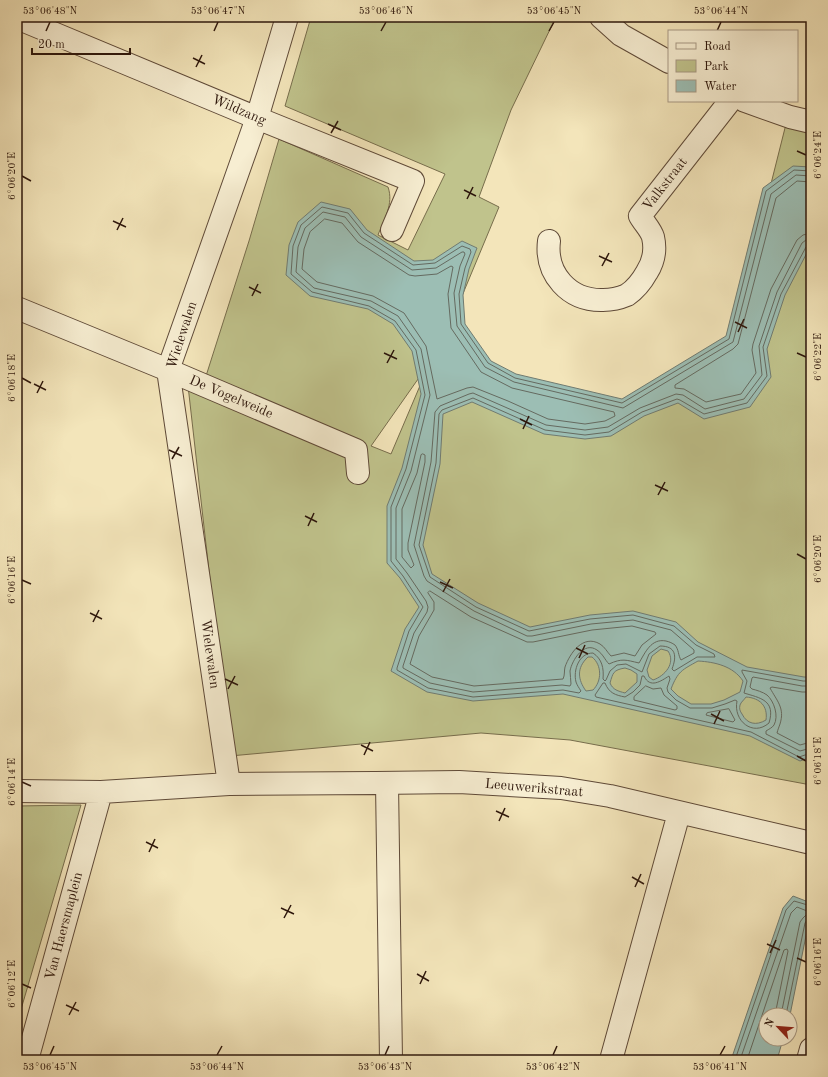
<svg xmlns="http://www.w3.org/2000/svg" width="828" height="1077" viewBox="0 0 828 1077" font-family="'Old Standard TT',serif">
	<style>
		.green { fill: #c0c38c; stroke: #776d4c; fill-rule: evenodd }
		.water { fill: #9cbeb4; stroke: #707b71; fill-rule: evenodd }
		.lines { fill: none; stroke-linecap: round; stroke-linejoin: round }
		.shore { stroke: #656a60; stroke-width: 1 }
		.minor-casing { stroke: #5f4a38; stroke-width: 24 }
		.minor { stroke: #f7eed2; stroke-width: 22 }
		.ticks { fill: none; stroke: #2e170c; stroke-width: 1.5 }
		.labels { text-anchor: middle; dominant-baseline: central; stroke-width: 3; stroke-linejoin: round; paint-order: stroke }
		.street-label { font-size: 14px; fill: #2e170c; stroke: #f7eed2 }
		.neatline { fill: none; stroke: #2e170c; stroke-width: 1.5 }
		.ticks-label { font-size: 10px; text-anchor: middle; fill: #2e170c }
	</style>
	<rect width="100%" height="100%" fill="#f3e5ba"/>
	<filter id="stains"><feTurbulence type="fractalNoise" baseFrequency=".005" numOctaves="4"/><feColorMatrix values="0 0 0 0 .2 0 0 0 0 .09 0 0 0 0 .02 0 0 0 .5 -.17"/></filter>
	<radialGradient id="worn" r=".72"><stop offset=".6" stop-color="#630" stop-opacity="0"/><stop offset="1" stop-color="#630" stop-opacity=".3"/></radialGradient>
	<path class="green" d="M311,17h245l-45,93 -32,87 20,10 -57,137 81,39 101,21 107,-61 56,-223 24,6v659l-241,-45 -89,-7 -251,23 -44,-388 20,8 43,-135 30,-102 109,48c6,17 -4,32 -10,48l30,15 37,-76 -160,-68zM423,372l-1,9 -31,73 -20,-8z
		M81,805l-64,218v-217z"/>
	<path class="water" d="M793,166l18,1v78l-26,50 -18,54 4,28 -21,30 -46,12 -26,-16 -34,13 -33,20 -26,3 -41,-5 -72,-32 -29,12 -3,50 -17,81 9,29 46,29 52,24 60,-12 43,-4 43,11 22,20 49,25 57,10h7v80l-11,4 -50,-25 -187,-42 -90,7 -46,-9 -36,-21 14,-42 14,-22 -19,-29 -13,-15v-57l15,-38 19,-74 -9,-43 -19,-27 -25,-15 -58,-13 -24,-21 3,-30 9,-23 23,-20 29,7 17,21 47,31 19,-1 29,-19 15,7 -8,21 -6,26 2,29 26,37 25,13 106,25 104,-63 37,-148zM661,649l7,2c8,12 -3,25 -15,29l-4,-3 -2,-7 5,-14zM588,657h4c10,8 10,24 1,33l-7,1c-8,-11 -10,-23 2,-34zM698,661c17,1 35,5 45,20l-3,11 -16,8 -13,4h-20l-13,-8 -7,-7c7,-18 11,-19 27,-28zM625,668l6,2 6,4v8l-12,11c-7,-2 -12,-3 -15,-10 3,-10 3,-13 15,-15zM746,697c14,1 22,9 20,23 -10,6 -19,4 -24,-6 -2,-3 -3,-5 -2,-9 1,-3 4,-5 6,-8z
		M793,896l18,7v8l-21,104h-24v24h17l-6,21h-46l52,-152z"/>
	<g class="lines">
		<path class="shore" d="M811,171l-17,-1 -28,21 -37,148 -107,64 -107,-25 -27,-15 -27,-39 -2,-30 6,-26 6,-16 -1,-3 -8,-3 -27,17 -22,2 -49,-32 -16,-20 -26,-6 -21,18 -8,21 -2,28 21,18 57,14 26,15 21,29 9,45 -19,74 -15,38v54l12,15 20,31 -14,24 -12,37v2l31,18 45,9 90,-7 16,3 2,-2c-2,-3 -4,-6 -5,-9 -3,-12 3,-29 17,-29 9,6 11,15 10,26l2,2 1,-1 4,-9 7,-6 9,-1 16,8 7,-18 11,-8c16,0 17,10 12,23l2,2 23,-14h18l-1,-3 -18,-9 -22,-19 -41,-11 -43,4 -61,12 -53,-24 -46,-30 -11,-32 17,-82 3,-49 3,-4 31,-12 72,32 40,5 24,-3 33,-20 35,-13 3,1 24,14 43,-11 20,-27 -4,-29 18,-53 25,-47 5,-3
			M811,176l-15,-1 -25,19 -38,148 -110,66 -109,-26 -29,-15 -28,-41 -3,-33 6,-27 5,-12 -1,-2h-2l-26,16 -24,2 -51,-33 -16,-20 -22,-5 -18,16 -7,19 -2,25 18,16 57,13 27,15 23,33 9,46 -19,76 -15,37v51l11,14 19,28 2,6 -1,5 -13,21 -11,33v2l27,15 43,9 89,-7 8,1 1,-2c0,-4 -1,-9 -1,-13 2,-11 14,-30 27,-21 6,4 8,10 12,14 13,-6 17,-4 30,-1 6,-10 12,-25 27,-22 4,1 6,2 9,4 4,5 3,10 6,15l13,-7v-3l-23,-20 -38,-10 -42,4 -59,12h-5l-53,-25 -47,-30 -3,-5 -10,-31 17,-83 4,-50 5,-6 29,-12 4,-1 73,32 39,5 23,-3 32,-19 36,-14 7,1 22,14 39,-10 18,-24 -3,-29 18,-54 25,-49 4,-3 5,-1
			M811,182l-14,-1 -21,17 -38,146 -5,5 -58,36v3l9,1 22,13 35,-8 15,-21 -4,-23 1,-6 18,-55 26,-49 6,-5 8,-2
			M325,219l17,4 16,19 51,33 6,1 22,-2 14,-8 2,1 -5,27 3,34 30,44 31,16 102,24 1,4 -10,5 -20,3 -37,-5 -40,-18 -35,-14 -6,1 -30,11 -11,-53 -22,-33 -31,-17 -56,-14 -15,-13 2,-20 6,-17z
			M423,454l2,1v7l-17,81v7l6,15 -3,3 -9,-11v-48l15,-36 4,-18z
			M430,591l41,26 56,25h6l59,-12 40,-4 23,6 1,2 -14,11 -7,11 -11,-3 -13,3c-4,-4 -6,-9 -11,-12 -17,-10 -30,9 -35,23 -1,4 0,8 -2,12l-89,7 -42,-9 -22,-13 9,-28 15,-26v-8l-6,-9z
			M811,681h-8l-61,-11v2l5,9 -3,12c16,5 32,7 25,30 -16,14 -36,-2 -32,-22l-2,-1 -10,4 -13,4h-22l-14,-8 -8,-8 -1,-4 3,-9 -1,-3c-8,5 -19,13 -25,0h-2l-2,9 -7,7 -8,5c-10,-2 -16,-4 -20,-14h-2l-8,12 1,2 155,35 48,25 12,-4
			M646,686l7,3 8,-1 3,7 13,11v3l-2,1 -41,-10v-3z
			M811,686h-9l-49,-9 -1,1 -2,9 2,2c4,1 11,3 15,6 7,6 12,21 7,30 -2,3 -5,4 -8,6v3l34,17 11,-3
			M811,692h-9l-30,-5 -2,1c7,13 15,20 10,36 -1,3 -2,5 -3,9l23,12 11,-3
			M729,709l6,11 -2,2 -27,-7 1,-2z
			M786,1015l19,-92 2,-3 4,-1
			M735,1060l51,-150 8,-9 17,5
			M740,1060l51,-147 6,-6 10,4 1,2 -5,5 -3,4 -19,93
			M747,1060l37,-110 3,-1 1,2 -13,64"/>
		<defs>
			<path id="minor" d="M601,17l20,18 48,27
				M17,18l240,100 156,63 -21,49
				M745,101l45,16 21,5
				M549,241c-4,33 20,60 54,59 7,0 17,-2 24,-5 9,-6 15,-14 20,-23 7,-11 9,-22 6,-35 -2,-7 -9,-14 -13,-21l90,-115
				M17,308l151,62 188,80 2,23
				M387,783l4,277
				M229,784l-61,-414 89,-252 30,-101
				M17,791l84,1 128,-8 147,-1 83,-1 102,6 49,8 201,47
				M27,1060l74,-268
				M611,1060l68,-247
				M808,1060l3,-11"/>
		</defs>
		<use href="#minor" class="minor-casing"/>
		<use href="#minor" class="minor"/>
	</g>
	<path class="ticks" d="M46,31l4,-9M214,31l4,-9M381,31l5,-9M549,31l5,-9M717,31l4,-9M193,58l12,6M196,67l6,-12M328,124l13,6M331,133l7,-12M797,151l9,4M22,176l9,5M464,190l12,6M467,199l6,-12M113,221l13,6M117,230l6,-12M599,256l13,6M602,266l7,-13M249,287l12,6M252,296l6,-12M735,322l12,6M738,332l6,-13M384,353l13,6M797,353l9,4M387,363l7,-13M22,378l9,5M34,384l12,6M37,393l6,-12M520,419l12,6M523,429l6,-13M169,450l13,6M172,459l7,-12M655,485l13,6M658,495l7,-13M305,516l12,6M308,526l6,-13M797,554l9,5M22,580l9,4M440,582l13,6M443,592l7,-13M90,613l12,6M93,622l6,-12M576,648l12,6M579,658l6,-13M225,679l13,6M228,689l7,-13M711,714l13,7M714,724l6,-13M361,745l12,6M364,755l6,-13M797,756l9,5M22,782l9,4M496,811l13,6M499,821l6,-13M146,842l12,6M149,852l6,-13M632,877l12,7M635,887l6,-13M281,908l13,6M284,918l7,-13M767,944l13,6M770,953l6,-13M797,958l9,4M417,974l12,7M22,984l9,4M420,984l6,-13M66,1005l13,6M69,1015l7,-13M50,1055l4,-9M217,1055l5,-9M385,1055l4,-9M553,1055l4,-9M720,1055l5,-9"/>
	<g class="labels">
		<g class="street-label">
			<text transform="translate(239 110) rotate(23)">Wildzang</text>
			<text transform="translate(665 184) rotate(-52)">Valkstraat</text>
			<text transform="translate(182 335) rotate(-72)">Wielewalen</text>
			<text transform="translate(231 397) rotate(23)">De Vogelweide</text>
			<text transform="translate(210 654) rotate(82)">Wielewalen</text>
			<text transform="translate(534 788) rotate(5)">Leeuwerikstraat</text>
			<text transform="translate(64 926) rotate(-75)">Van Haersmaplein</text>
		</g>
	</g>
	<rect width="828" height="1077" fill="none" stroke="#f3e5ba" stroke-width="44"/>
	<rect x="668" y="30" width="130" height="72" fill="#f7eed2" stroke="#a79883"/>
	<rect x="676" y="43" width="20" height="6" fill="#f7eed2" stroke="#a79883"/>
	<text x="704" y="50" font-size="12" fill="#2e170c">Road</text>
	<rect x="676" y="60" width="20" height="12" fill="#c0c38c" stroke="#a79883"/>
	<text x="704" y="70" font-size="12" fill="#2e170c">Park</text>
	<rect x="676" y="80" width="20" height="12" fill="#9cbeb4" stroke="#a79883"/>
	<text x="704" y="90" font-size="12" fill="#2e170c">Water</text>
	<g transform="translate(778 1027) rotate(296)"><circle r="19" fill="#f7eed2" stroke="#a79883"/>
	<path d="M0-3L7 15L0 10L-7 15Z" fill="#8f2418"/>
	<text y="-6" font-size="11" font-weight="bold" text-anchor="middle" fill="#2e170c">N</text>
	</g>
	<path d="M32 48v6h98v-6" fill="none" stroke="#2e170c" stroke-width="2"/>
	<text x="38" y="48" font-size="12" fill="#2e170c" stroke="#f7eed2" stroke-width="3" paint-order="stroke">20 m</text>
	<rect x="22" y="22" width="784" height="1033" class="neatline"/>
	<g class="ticks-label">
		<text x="50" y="14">53°06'48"N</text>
		<text x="218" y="14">53°06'47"N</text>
		<text x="386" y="14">53°06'46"N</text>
		<text x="554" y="14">53°06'45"N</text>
		<text x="721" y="14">53°06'44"N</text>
		<text transform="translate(817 155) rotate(-90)" y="4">6°06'24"E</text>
		<text transform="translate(11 176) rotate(-90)" y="4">6°06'20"E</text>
		<text transform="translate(817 357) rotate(-90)" y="4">6°06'22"E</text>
		<text transform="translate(11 378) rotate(-90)" y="4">6°06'18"E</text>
		<text transform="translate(817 559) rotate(-90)" y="4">6°06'20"E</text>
		<text transform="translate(11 580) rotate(-90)" y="4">6°06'16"E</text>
		<text transform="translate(817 761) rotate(-90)" y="4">6°06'18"E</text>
		<text transform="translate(11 782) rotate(-90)" y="4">6°06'14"E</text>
		<text transform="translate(817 962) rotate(-90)" y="4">6°06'16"E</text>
		<text transform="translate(11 984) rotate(-90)" y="4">6°06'12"E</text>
		<text x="50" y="1070">53°06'45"N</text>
		<text x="217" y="1070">53°06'44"N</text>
		<text x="385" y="1070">53°06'43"N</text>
		<text x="553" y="1070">53°06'42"N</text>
		<text x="720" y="1070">53°06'41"N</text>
	</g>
	<rect width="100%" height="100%" filter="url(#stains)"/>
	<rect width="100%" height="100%" fill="url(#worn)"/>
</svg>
